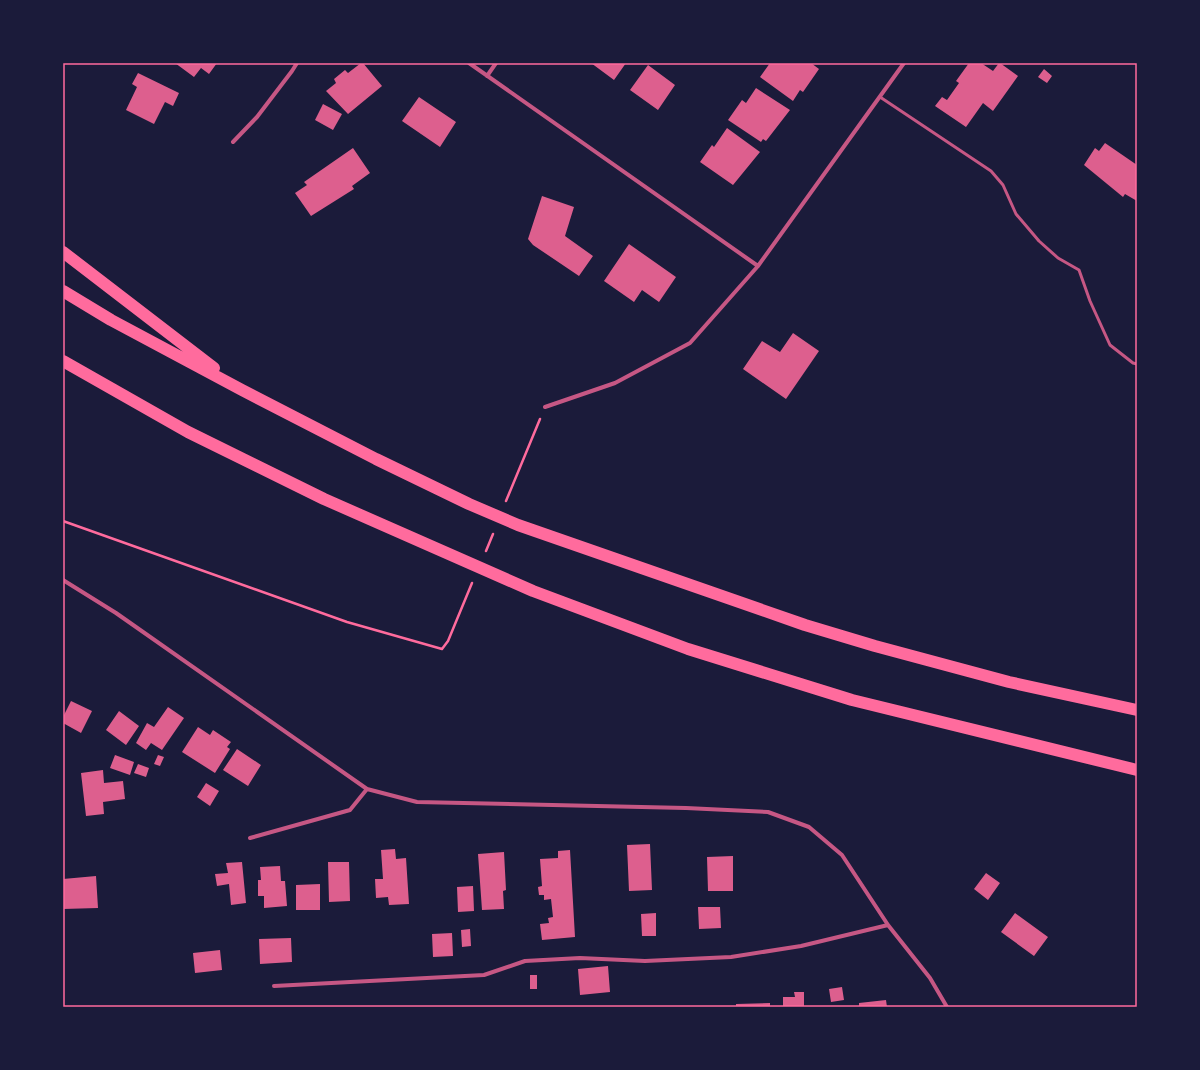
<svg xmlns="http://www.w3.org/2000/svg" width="1200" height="1070" viewBox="0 0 1200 1070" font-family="Inter,sans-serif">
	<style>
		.building { fill: #dd5f8e }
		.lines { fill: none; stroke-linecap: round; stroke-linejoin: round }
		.path { stroke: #ff6b9d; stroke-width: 2.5 }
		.service { stroke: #c65784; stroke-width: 3 }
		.minor { stroke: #c65784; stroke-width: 4 }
		.motorway { stroke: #ff6b9d; stroke-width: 12 }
		.neatline { fill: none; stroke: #ff6b9d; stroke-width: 1.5 }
	</style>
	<rect width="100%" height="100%" fill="#1b1b3a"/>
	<path class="building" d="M175,63h42l-8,11 -8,-6 -7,9z
		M361,63h2l19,23 -34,28 -22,-23 10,-8 -2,-4 11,-9 3,3z
		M591,63h35l-12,17z
		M770,63h41l8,6 -16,23 -3,-2 -7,11 -33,-24z
		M969,63h12l12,8 6,-8h1l18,13 -25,35 -10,-8 -17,24 -31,-21 7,-9 5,3 12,-17 -3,-2z
		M648,65l27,20 -17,25 -28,-20z
		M1044,69l8,7 -5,7 -9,-6z
		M138,73l41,20 -6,13 -8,-4 -11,22 -28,-14 11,-23 -5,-3z
		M756,88l34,22 -24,31 -3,-2 -2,3 -33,-22 14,-20 4,3z
		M419,97l37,25 -16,25 -38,-26z
		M323,104l19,10 -9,16 -18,-10z
		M727,128l33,24 -27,33 -33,-23 12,-17 2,2z
		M1105,143l32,22v36l-12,-7 -2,3 -39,-32 11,-17 4,3z
		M353,148l17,25 -18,13 2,3 -43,27 -16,-23 12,-8 -3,-3z
		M542,196l32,11 -9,29 28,20 -14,20 -46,-31 -5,-6z
		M629,244l47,33 -17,25 -17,-12 -8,12 -30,-21z
		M793,333l26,18 -33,48 -43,-30 19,-28 18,11z
		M71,701l21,10 -11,22 -18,-10v-6z
		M168,707l16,11 -22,32 -11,-7 -5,7 -10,-7 11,-20 7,4z
		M119,711l20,15 -13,19 -20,-15z
		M198,727l12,8 3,-5 18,12 -4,5 3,2 -15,24 -33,-21z
		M237,749l24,16 -13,21 -25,-16z
		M115,755l19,7 -4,13 -20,-7z
		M158,755l6,2 -4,9 -6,-2z
		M138,764l11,4 -3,9 -12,-4z
		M103,770l1,13 19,-2 2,18 -22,3 1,12 -18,2 -5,-43z
		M206,783l13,8 -9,15 -13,-9z
		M650,844l2,46 -23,1 -2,-46z
		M395,849l1,10 10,-1 3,46 -20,1 -1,-8 -12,1 -1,-19h8l-2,-29z
		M570,850l5,87 -33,3 -2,-16 9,-1 -1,-5 5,-1 -2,-18 -7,1v-5h-5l-1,-8 4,-1 -2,-27 18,-1v-7z
		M504,852l2,38 -3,1 1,18 -22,1 -4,-56z
		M733,856v35h-25l-1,-34z
		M242,862l4,41 -15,2 -2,-21 -12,2 -2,-12 13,-1 -2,-10z
		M328,862h21l1,39 -21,1z
		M280,866l1,15h4l2,25 -23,2v-12h-6v-16h3l-1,-13z
		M986,873l14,10 -12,17 -14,-11z
		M96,876l2,32 -35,1v-30z
		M320,884v26h-24v-25z
		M473,886l1,25 -16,1 -1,-25z
		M698,907h22l1,21 -22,1z
		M656,913v23h-14l-1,-22z
		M1015,913l33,24 -14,19 -33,-24z
		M470,929l1,17 -9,1 -1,-17z
		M452,933l1,23 -20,1 -1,-23z
		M291,938l1,24 -32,2 -1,-25z
		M220,950l2,20 -27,3 -2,-20z
		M608,966l2,26 -30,3 -2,-26z
		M530,975h7v14h-7z
		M842,987l2,13 -13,2 -2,-13z
		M794,992h10v15h-21v-10h12z
		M886,1000l1,7h-28v-4z
		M770,1003v4h-34v-3z"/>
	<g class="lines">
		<path class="path" d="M506,501l34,-82
			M63,521l284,101 95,27 6,-8 24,-58
			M486,551l7,-17"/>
		<path class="service" d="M880,97l111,74 12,14 13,29 23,27 19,17 21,12 11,31 20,44 23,18 4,1"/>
		<path class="minor" d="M469,63l289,203
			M487,76l9,-13
			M233,142l24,-25 35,-46 5,-8
			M545,407l70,-24 75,-40 68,-77 146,-203
			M63,580l53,33 251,176 50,13 269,6 82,4 41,15 33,28 46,70 42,53 17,29
			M250,838l100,-28 17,-21
			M274,986l210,-11 41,-14 55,-3 65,3 86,-4 70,-11 87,-21"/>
		<path class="motorway" d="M63,252l151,116
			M63,291l48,29 131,70 134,69 93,45 49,21 287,100 70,21 134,36 128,28
			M63,361l125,71 136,67 209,92 155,58 164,51 285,70"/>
	</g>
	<rect width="1200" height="1070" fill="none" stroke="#1b1b3a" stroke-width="128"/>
	<rect x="64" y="64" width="1072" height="942" class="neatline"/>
</svg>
